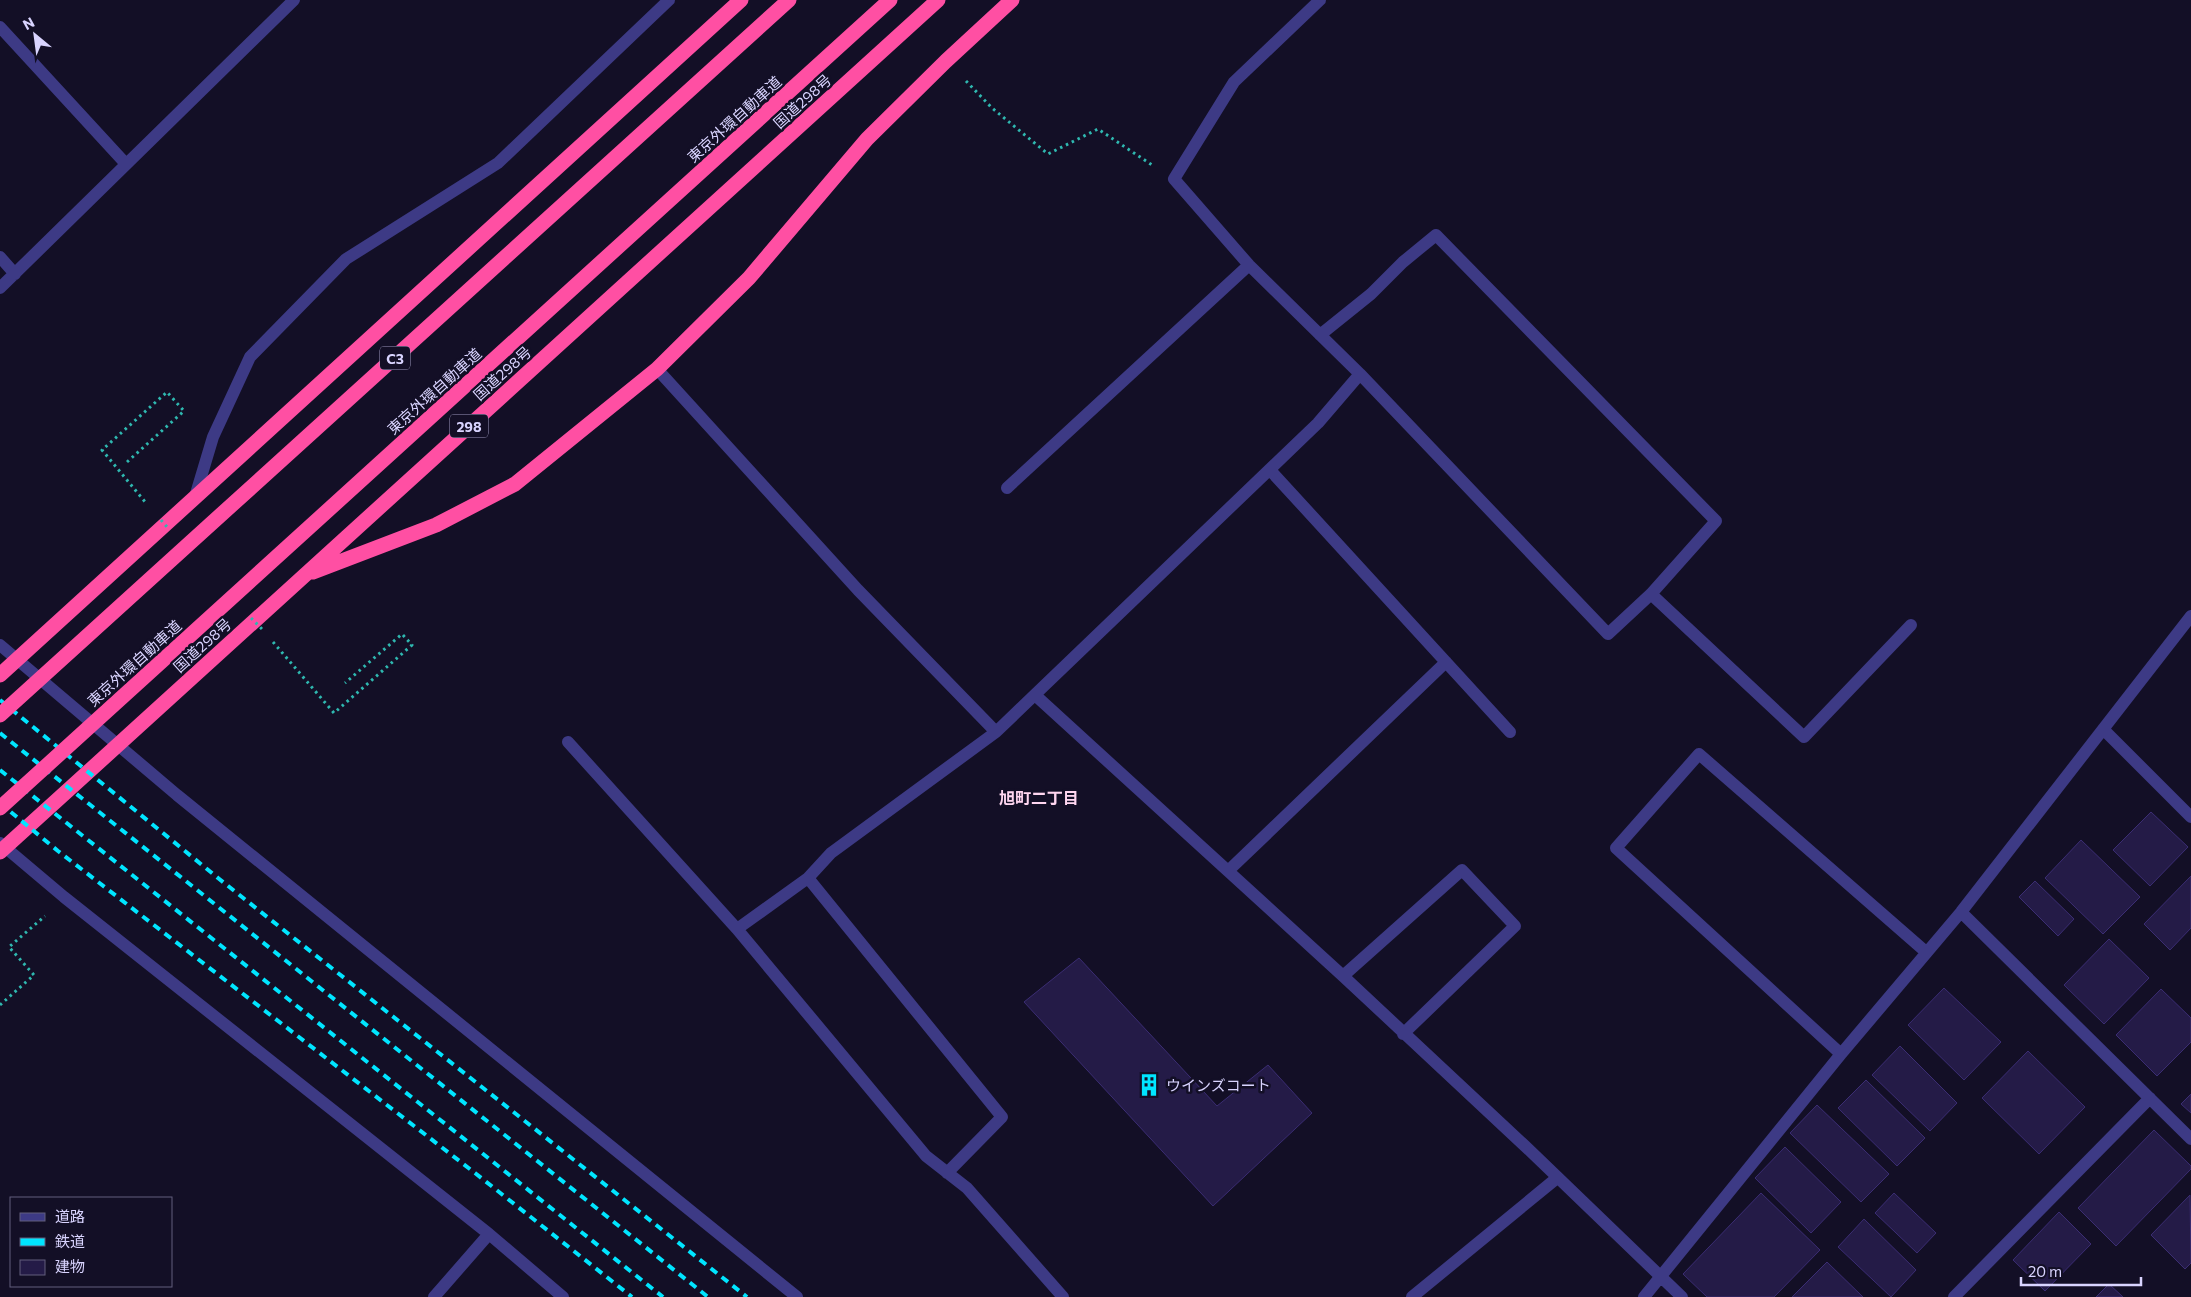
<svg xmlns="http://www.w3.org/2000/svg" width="2191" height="1297" viewBox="0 0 2191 1297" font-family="Commissioner,'Noto Sans JP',sans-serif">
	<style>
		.building { fill: #241b47; stroke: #3b2d73 }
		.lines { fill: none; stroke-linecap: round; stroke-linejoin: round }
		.path { stroke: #2fb8b0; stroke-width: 3; stroke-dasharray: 2.5 4; stroke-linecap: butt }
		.minor { stroke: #3d3a85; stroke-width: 12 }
		.highway { stroke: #ff4fa3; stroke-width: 15 }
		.rail { stroke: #00e5ff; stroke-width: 4; stroke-dasharray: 8 6; stroke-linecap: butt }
		.path-bridge { stroke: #2fb8b0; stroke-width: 3; stroke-dasharray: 2.5 4; stroke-linecap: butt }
		.highway-bridge { stroke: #ff4fa3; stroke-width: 15 }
		.labels { text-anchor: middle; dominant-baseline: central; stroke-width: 5; stroke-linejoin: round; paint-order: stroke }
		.shield { fill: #130f26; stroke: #9e99be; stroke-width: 1 }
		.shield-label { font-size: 14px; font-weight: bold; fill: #d9d4ff }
		.street-label { font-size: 15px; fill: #d9d4ff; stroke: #130f26 }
		.poi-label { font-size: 15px; fill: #d9d4ff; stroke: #130f26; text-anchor: start }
		.neighbourhood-label { font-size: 16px; font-weight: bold; fill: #ffd6f0; stroke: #130f26 }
	</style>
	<rect width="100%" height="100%" fill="#130f26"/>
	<path class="building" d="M2151,812l37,35 -38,39 -37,-36z
		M2081,840l59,57 -37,37 -58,-56z
		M2191,876v52l-21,22 -26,-26z
		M2035,881l39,38 -16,17 -39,-39z
		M2109,939l40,39 -45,46 -40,-39z
		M1079,958l138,148 51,-41 44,48 -99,93 -189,-204z
		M1944,988l57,54 -37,38 -56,-55z
		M2161,989l30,29v24l-34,34 -41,-41z
		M1900,1046l57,57 -27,28 -58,-56z
		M2028,1051l57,56 -46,47 -57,-56z
		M1866,1080l59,58 -28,28 -59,-58z
		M2191,1094v19l-10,-9z
		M1817,1105l72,69 -28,28 -71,-69z
		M2154,1130l37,36v3l-75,77 -38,-38z
		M1785,1147l56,55 -30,31 -56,-55z
		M1761,1193l59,57 -46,47h-67l-24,-23z
		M1894,1193l42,40 -19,20 -42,-40z
		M2190,1195l1,68 -6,6 -34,-34z
		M2059,1212l32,32 -46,47 -32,-31z
		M1864,1219l52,51 -25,27 -53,-50z
		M1827,1262l36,35h-71z
		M2109,1284l14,13h-27z"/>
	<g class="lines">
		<path class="path" d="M966,81l26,27 56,46 50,-25 54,36
			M127,462l57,-51 -17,-19 -65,58 44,53
			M273,642l61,71 78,-68 -10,-11 -57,49
			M0,1005l34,-30 -25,-28 36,-31"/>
		<path class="minor" d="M1320,0l-86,82 -60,97 75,86 111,109 248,260 43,-40 65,-73 -280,-286 -33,27 -32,32 -51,41
			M0,27l126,137
			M0,257l15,17
			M0,288l294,-288
			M657,369l201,221 138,142
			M1270,470l240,262
			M1007,488l242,-223
			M195,497l18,-60 37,-80 96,-98 152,-96 171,-163
			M1651,594l153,143 107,-112
			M0,645l177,150 620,502
			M1035,695l308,281 182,170 157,151
			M2103,729l88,88
			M568,742l169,187
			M0,843l64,54 425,337 74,63
			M1228,871l218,-209
			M808,878l194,239 -55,56
			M1961,912l230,227
			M1343,976l119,-106 53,56 -112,108
			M1841,1054l-225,-206 83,-94 227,198
			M434,1297l55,-63
			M1063,1297l-96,-109 -41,-32 -189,-227 71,-51 23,-25 165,-121 322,-309 42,-49
			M1412,1297l145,-119
			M1644,1297l197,-243 120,-142 230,-296
			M1954,1297l196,-199"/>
		<path class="highway" d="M313,572l123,-47 79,-41 142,-115 92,-91 118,-139 79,-78 66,-61
			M0,675l741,-675
			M0,852l938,-852"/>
		<path class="rail" d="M0,700l218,178 529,419
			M0,733l708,564
			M0,770l663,527
			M0,803l58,48 417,322 157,124"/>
		<path class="path-bridge" d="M161,520l6,7
			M251,618l13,13"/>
		<path class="highway-bridge" d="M0,715l789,-715
			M0,808l890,-808"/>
	</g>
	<defs>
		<symbol id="building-bare" viewBox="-9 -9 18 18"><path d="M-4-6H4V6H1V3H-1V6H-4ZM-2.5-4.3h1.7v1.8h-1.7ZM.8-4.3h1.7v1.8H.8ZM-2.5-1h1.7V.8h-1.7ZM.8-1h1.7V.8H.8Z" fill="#00e5ff" stroke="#130f26" stroke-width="2.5" paint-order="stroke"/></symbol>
	</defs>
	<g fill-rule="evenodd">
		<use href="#building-bare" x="1133" y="1069" width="32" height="32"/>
	</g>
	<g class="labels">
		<g class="shield">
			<rect x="380" y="346.5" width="30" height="23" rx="4"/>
			<rect x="450" y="414.5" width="38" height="23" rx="4"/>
		</g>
		<g class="shield-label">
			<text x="395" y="358">C3</text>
			<text x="469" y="426">298</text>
		</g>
		<g class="street-label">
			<text transform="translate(802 101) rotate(-42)">国道298号</text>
			<text transform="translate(734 119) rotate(-42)">東京外環自動車道</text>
			<text transform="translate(502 373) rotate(-42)">国道298号</text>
			<text transform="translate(434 391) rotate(-42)">東京外環自動車道</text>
			<text transform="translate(202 645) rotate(-42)">国道298号</text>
			<text transform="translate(134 663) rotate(-42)">東京外環自動車道</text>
		</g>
		<g class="poi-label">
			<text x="1166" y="1085">ウインズコート</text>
		</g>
		<g class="neighbourhood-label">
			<text x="1039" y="797">旭町二丁目</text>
		</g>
	</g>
	<rect x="10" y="1197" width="162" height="90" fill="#130f26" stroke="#625e7d"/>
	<rect x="20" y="1213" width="25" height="8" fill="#3d3a85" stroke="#625e7d"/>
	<text x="55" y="1222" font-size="15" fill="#d9d4ff">道路</text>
	<rect x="20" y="1238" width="25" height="8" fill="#00e5ff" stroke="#625e7d"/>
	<text x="55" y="1247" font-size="15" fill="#d9d4ff">鉄道</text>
	<rect x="20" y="1260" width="25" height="15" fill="#241b47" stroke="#625e7d"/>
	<text x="55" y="1272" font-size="15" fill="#d9d4ff">建物</text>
	<g transform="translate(35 35) rotate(331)" stroke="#130f26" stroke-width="4" paint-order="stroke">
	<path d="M0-4L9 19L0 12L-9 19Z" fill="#d9d4ff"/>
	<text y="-8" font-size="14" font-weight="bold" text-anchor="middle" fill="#d9d4ff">N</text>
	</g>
	<path d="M2021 1277v8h120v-8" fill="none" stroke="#d9d4ff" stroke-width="2.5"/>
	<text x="2028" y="1277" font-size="15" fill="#d9d4ff" stroke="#130f26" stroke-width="4" paint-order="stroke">20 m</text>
</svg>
